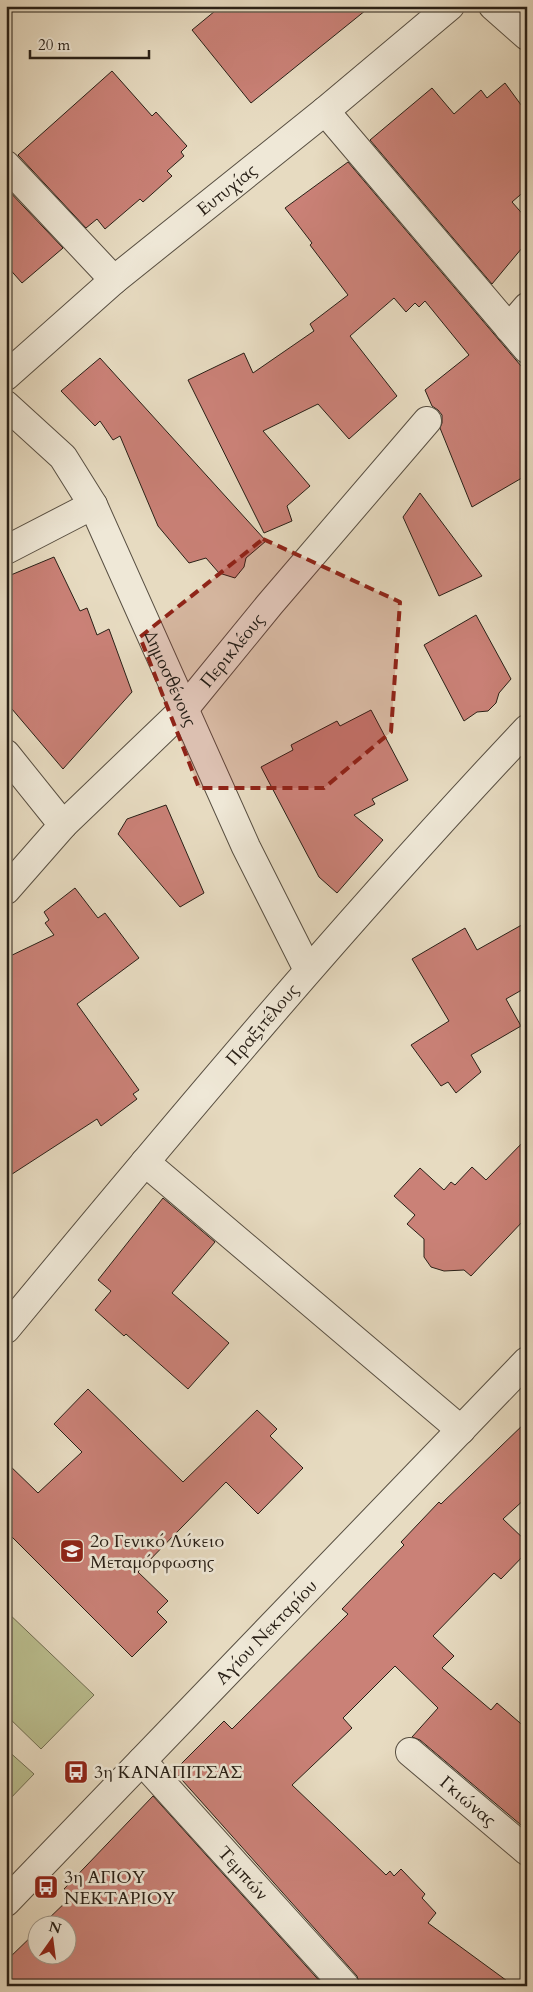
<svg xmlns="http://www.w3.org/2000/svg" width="533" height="1992" viewBox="0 0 533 1992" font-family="Cardo,serif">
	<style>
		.green { fill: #babe8f; stroke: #726f53 }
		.building { fill: #ca8177; stroke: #292017 }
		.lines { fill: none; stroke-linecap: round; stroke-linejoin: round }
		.minor-casing { stroke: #584f42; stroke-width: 30 }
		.minor { stroke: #efe8d7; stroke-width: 28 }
		.marked { fill: #8f2418; fill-opacity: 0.2; stroke: #8f2418; stroke-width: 4; stroke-dasharray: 10 6; stroke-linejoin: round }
		.labels { text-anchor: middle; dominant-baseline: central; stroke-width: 5; stroke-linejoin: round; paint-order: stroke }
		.street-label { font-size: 18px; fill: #292017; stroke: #efe8d7 }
		.poi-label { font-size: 18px; fill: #292017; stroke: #efe8d7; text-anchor: start }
	</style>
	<rect width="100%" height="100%" fill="#e7dbc1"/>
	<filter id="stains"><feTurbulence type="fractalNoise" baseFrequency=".004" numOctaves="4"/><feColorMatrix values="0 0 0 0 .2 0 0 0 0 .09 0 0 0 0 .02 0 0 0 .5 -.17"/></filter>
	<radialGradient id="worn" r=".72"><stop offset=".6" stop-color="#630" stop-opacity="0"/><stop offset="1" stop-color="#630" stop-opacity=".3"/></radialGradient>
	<path class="green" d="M6,1611l88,84 -53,54 -35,-34z
		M6,1749l28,25 -28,29z"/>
	<path class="building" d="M221,6h150l-120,97 -59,-73z
		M112,71l40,45 4,-4 31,34 -6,6 3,4 -17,15 5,5 -29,26 -3,-3 -35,30 -8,-10 -11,9 -68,-73z
		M505,83l22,30v76l-15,13 15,17v23l-35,42 -122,-144 62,-52 22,26 27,-24 6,8z
		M348,162l179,211v102l-55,32 -32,-79 2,-5v-8l-4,-5 -6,-4 -7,-16 44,-35 -44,-54 -6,6 -4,-4 -9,9 -12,-14 -44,38 47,60 -48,43 -31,-35 -55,27 47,55 -23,20 5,15 -28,12 -76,-153 56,-27 9,20 61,-42 -4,-7 38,-29 -38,-50 2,-2 -27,-35z
		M6,188l57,60 -41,35 -16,-18z
		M100,358l166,183 -20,17 -2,9 -9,11 -16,-5 -13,-15 -17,5 -31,-37 -38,-90 -7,4 -13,-19 -5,5 -34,-35z
		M420,493l62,83 -43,20 -36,-79z
		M54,557l26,54 7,-3 10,27 12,-6 23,63 -69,77 -57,-67v-125z
		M476,615l35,64 -12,14 -3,10 -8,8 -11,1 -13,9 -40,-76z
		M371,710l37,70 -36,19 3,5 -21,11 29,25 -46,53 -18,-16 -58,-110 32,-17 -2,-5 46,-24 3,5z
		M166,805l38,88 -24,14 -62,-73 9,-15z
		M75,888l23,30 7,-5 34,45 -62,46 62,86 -6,4 4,5 -36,27 -4,-7 -91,59v-220l48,-23 -9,-12 4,-3 -5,-8z
		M527,922v65l-21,12 15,27 -50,29 10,17 -25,21 -8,-11 -7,4 -30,-41 38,-24 -37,-62 53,-31 12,22z
		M527,1138v66l-3,16 -53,56 -7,-6 -20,1 -13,-4 -7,-10v-18l-17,-15 8,-9 -21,-19 26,-28 24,22 7,-8 4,3 17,-18 14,13z
		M163,1198l52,44 -43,51 57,50 -41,46 -62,-55 -2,2 -29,-26 16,-19 -13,-11z
		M88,1389l95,93 74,-72 20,19 -7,7 33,32 -45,46 -32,-32 -88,90 30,29 -11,11 10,10 -35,35 -126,-126v-69l32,31 44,-41 -28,-28z
		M527,1421v76l-24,22 24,23v10l-26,27 -7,-6 -61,63 21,20 -12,12 49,42 6,-7 30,26v101l-107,-90 -8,-3 26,-29 -43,-42 -52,52 9,10 -60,57 94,90 4,-4 4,5 7,-7 24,25 -3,4 14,15 -8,10 86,63h-154l-3,-10 -183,-205 50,-50 8,8 116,-115 -6,-5 62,-64 -3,-3 38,-40 2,2z
		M153,1796l171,190h-318v-25l32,-31v24h30v-30h-25l29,-28 -8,-7z"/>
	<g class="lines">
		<defs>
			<g id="minor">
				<path d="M493,6l34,30"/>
				<path d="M325,111l202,238"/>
				<path d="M6,165l108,115"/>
				<path d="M509,328l18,-21"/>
				<path id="s1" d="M6,376l108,-96 211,-169 125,-105"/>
				<path id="s2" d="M6,405l57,52 30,48 153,342 62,123"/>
				<path d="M6,550l87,-45"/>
				<path d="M6,754l57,71"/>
				<path id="s3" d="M6,890l57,-65 122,-117 85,-104 157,-183"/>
				<path d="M145,1162l316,268"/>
				<path id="s4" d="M6,1329c169,-204 339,-407 521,-600"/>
				<path id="s5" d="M410,1752l117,99"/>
				<path id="s6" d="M142,1761l203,225"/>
				<path id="s7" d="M6,1902l521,-541"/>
			</g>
		</defs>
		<use href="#minor" class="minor-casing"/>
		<use href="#minor" class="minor"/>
	</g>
	<path class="marked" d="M263,539l137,63 -9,130 -67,56h-125l-59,-151z"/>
	<defs>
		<symbol id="school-square" viewBox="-11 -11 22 22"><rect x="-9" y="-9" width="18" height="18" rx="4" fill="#8f2418" stroke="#efe8d7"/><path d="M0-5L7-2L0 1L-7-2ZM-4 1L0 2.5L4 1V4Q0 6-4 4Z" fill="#fff"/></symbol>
		<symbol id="bus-square" viewBox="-11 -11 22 22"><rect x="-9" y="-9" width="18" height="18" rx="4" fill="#8f2418" stroke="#efe8d7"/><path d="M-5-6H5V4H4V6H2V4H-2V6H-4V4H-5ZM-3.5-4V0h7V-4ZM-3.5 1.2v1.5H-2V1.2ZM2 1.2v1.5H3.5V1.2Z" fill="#fff"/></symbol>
	</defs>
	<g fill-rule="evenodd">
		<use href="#school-square" x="58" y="1537" width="28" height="28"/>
		<use href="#bus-square" x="62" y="1758" width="28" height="28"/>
		<use href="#bus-square" x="32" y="1873" width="28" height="28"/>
	</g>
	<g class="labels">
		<g class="street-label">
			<text stroke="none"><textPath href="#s1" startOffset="289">Ευτυχίας</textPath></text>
			<text stroke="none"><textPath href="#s3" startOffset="330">Περικλέους</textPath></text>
			<text stroke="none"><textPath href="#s2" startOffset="324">Δημοσθένους</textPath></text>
			<text stroke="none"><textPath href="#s4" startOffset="398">Πραξιτέλους</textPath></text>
			<text stroke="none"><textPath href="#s7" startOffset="375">Αγίου Νεκταρίου</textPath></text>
			<text stroke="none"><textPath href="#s5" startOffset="76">Γκιώνας</textPath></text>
			<text stroke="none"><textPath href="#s6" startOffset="151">Τεμπών</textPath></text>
		</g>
		<g class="poi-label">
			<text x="90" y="1541">2ο Γενικό Λύκειο<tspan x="90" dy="21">Μεταμόρφωσης</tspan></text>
			<text x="94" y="1772">3η ΚΑΝΑΠΙΤΣΑΣ</text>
			<text x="64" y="1877">3η ΑΓΙΟΥ<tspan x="64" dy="21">ΝΕΚΤΑΡΙΟΥ</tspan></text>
		</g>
	</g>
	<rect width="533" height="1992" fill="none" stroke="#e7dbc1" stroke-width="25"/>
	<rect x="8" y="8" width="518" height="1977" fill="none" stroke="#292017" stroke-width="2.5"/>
	<rect x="12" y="12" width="508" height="1967" fill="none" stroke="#292017"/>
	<g transform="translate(52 1940) rotate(14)"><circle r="24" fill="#efe8d7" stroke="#a0988a"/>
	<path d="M0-4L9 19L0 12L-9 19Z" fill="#8f2418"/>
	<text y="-8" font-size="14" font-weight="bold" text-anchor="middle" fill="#292017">N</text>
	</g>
	<path d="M30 50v8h119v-8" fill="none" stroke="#292017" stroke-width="2.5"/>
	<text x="38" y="50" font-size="15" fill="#292017" stroke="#efe8d7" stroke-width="4" paint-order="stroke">20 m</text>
	<rect width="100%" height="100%" filter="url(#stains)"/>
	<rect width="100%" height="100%" fill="url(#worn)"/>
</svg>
